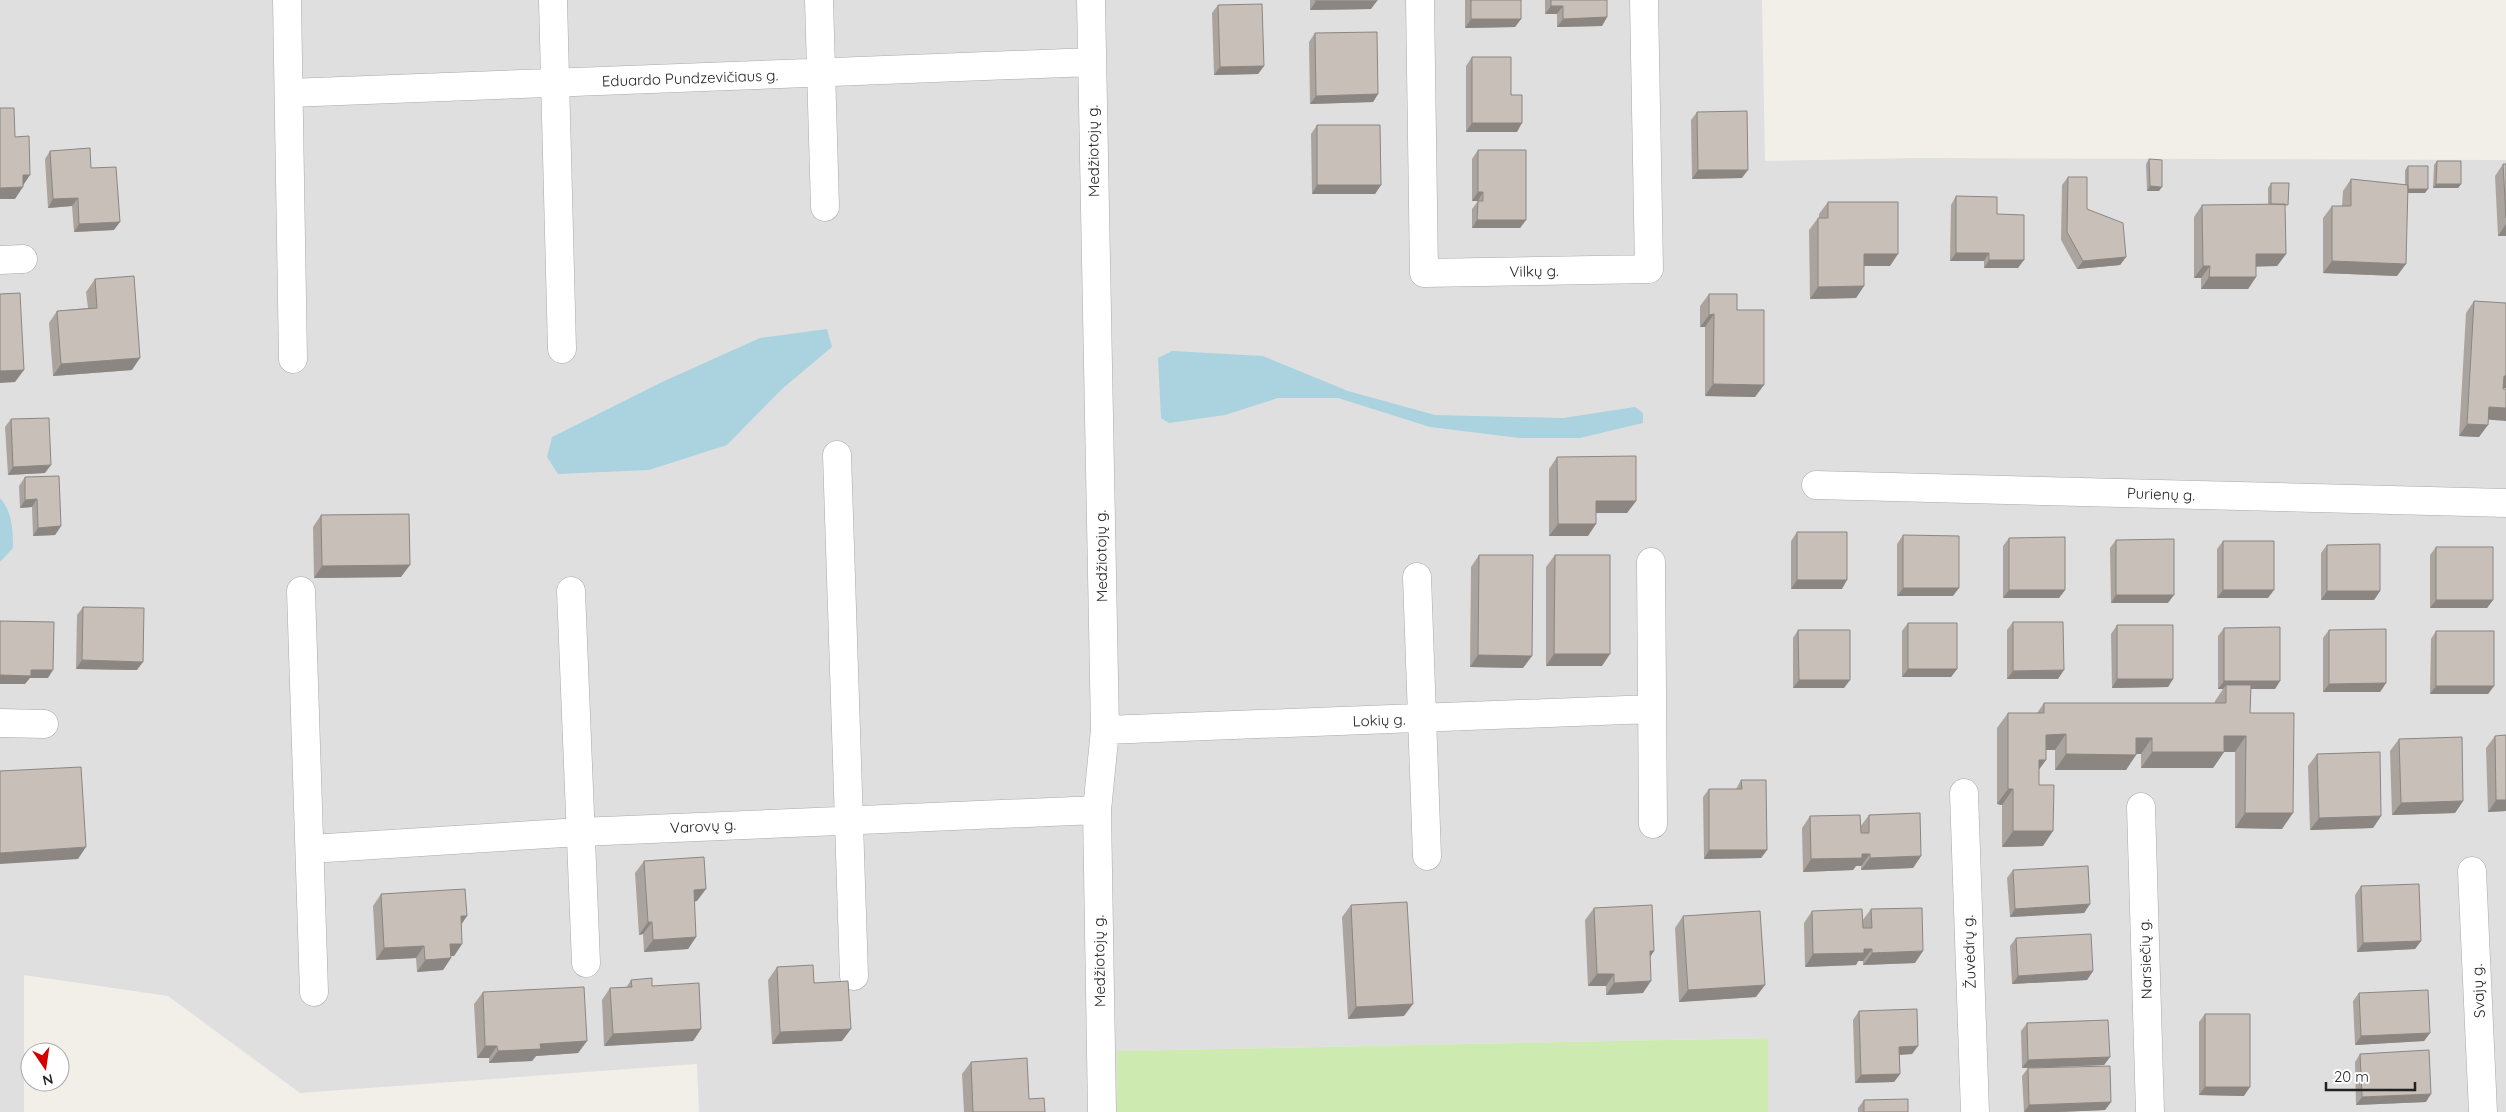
<svg xmlns="http://www.w3.org/2000/svg" width="2506" height="1112" viewBox="0 0 2506 1112" font-family="Quicksand,sans-serif">
	<style>
		.residential { fill: #e0dfdf }
		.grass { fill: #cdebb0 }
		.water { fill: #aad3df }
		.lines { fill: none; stroke-linecap: round; stroke-linejoin: round }
		.minor-casing { stroke: #a9a9a9; stroke-width: 29 }
		.minor { stroke: #fff; stroke-width: 28 }
		.wall { fill: #aba49e }
		.shaded-wall { fill: #8b8681 }
		.building { fill: #c7bfb8; stroke: #8b8681 }
		.labels { text-anchor: middle; dominant-baseline: central; stroke-width: 4; stroke-linejoin: round; paint-order: stroke }
		.street-label { font-size: 15px; fill: #222; stroke: #fff }
	</style>
	<rect width="100%" height="100%" fill="#f2efe9"/>
	<path class="residential" d="M0,0h1762l3,161 153,-3 588,2v952h-738l-1,-74 -650,13v61h-418l-2,-48 -397,29 -132,-97 -144,-21v137h-24z"/>
	<path class="grass" d="M1768,1038v74h-651v-61z"/>
	<path class="water" d="M827,329l5,18 -50,42 -55,56 -78,25 -91,4 -11,-17 5,-20 110,-55 98,-44z
		M1172,351l91,5 85,35 87,24 128,3 72,-11 8,6v10l-63,15h-61l-89,-11 -92,-29h-60l-53,17 -56,8 -8,-5 -3,-60z
		M0,498c12,13 13,32 13,50l-13,14z"/>
	<g class="lines">
		<defs>
			<path id="minor" d="M287,0l6,359
				M553,0l9,349
				M819,0l6,207
				M1091,0l14,730 -8,80 5,302
				M1420,0l4,273 225,-4 -5,-269
				M289,93l802,-31
				M0,260l23,-1
				M837,455l17,521
				M1816,485l690,18
				M1651,562l2,262
				M1417,577l10,279
				M301,591l13,401
				M571,591l15,372
				M0,723l44,1
				M1105,730l547,-21
				M1964,793l11,319
				M2141,807l9,305
				M310,849l270,-17 517,-22
				M2472,871l11,241"/>
		</defs>
		<use href="#minor" class="minor-casing"/>
		<use href="#minor" class="minor"/>
	</g>
	<path class="wall" d="M1310,0h67l-6,9 -61,1z
		M1465,0h56v19l-6,8 -50,1z
		M1545,0h62v17l-5,9 -45,1v-13h-12z
		M1218,5l46,61 -6,8 -44,1 -2,-62z
		M1315,33l63,61 -5,8 -63,2 -1,-62z
		M1472,57l39,38 6,37h-51v-66z
		M1697,112l45,66 -50,1 -1,-59z
		M1317,125l64,60 -6,9h-63l-1,-60z
		M1478,150l48,70 -6,8h-48v-19l6,-8h-6v-42z
		M50,151l41,17 23,62 -40,2 -2,-26 -24,2 -3,-49z
		M2149,159l10,32h-12l-1,-27z
		M2437,161l24,23 -3,4h-25l1,-23z
		M2503,164h3v72h-8l-3,-60z
		M2408,166l17,27h-17l-11,83 -74,-3v-55l9,-12h10l1,-15 8,-12 54,6v-15z
		M2068,177l19,32 39,48 -6,8 -43,4 -16,-29 1,-55z
		M2271,183l14,26 1,45 -9,12h-21v11l-8,12h-47v-11h-7v-61l8,-12 66,-1v-16z
		M1956,196l41,18 21,54h-34v-7h-34l1,-56z
		M1828,202l62,64h-26v20l-8,12 -46,1 -1,-69 9,-12h1v-4z
		M95,279l37,91 -79,6 -4,-53 8,-12 31,-3 -2,-16z
		M1709,294l46,103 -50,-1v-69h-5v-21z
		M2474,301l32,87h-3l-24,49 -20,-1 7,-123z
		M11,419l34,54 -37,2 -3,-48z
		M1557,457l79,44 -9,12h-31l-8,23h-39v-67z
		M25,477l36,49 -6,9 -22,1 -1,-29 -12,1 -1,-22z
		M321,515l80,62 -87,1 -1,-51z
		M1797,532l45,57h-51v-48z
		M1903,535l50,61h-56v-52z
		M2009,538l56,52 -6,8h-56v-52z
		M2116,540l52,63h-57l-1,-55z
		M2223,541l45,57h-51v-49z
		M2327,545l53,46 -6,9h-53v-47z
		M2436,547l57,53 -6,8h-57v-53z
		M1479,555l44,113 -53,-1 1,-100z
		M1555,555l47,111h-56v-99z
		M83,607l54,63 -61,-1 1,-54z
		M2013,622l45,57h-51v-49z
		M1908,623l49,46 -6,8h-49v-46z
		M2117,625l56,54 -5,8 -56,1 -1,-54z
		M2224,628l56,53 -5,8h-24l-1,24 32,116 -47,-1v-76h-11l-11,16h-72v-14h-5l-10,16h-71v-20h-9v10l-7,9v16l4,61 -41,1v-42l-5,-1v-76l11,-15h29l7,-10h171v-2l8,-12h-5v-53z
		M1798,630l52,50 -6,8h-51v-50z
		M2329,630l57,53 -6,9h-57v-54z
		M2436,631l58,55 -6,8h-58l1,-55z
		M2495,736l11,75 -18,1 -2,-64z
		M2399,739l64,62 -8,12 -63,2 -2,-64z
		M2317,754l64,62 -8,12 -63,2 -2,-64z
		M1741,780l26,70 -6,8 -57,1 -1,-62 6,-8h27z
		M1869,815l52,41 -8,12 -52,2v-4h-5l-3,4 -50,2 -1,-44 8,-12 50,11z
		M644,861l53,40 -3,1 2,35 -8,12 -44,3 -1,-18 -4,1 -4,-62z
		M2013,870l77,34 -6,9 -74,4 -3,-39z
		M2361,886l60,55 -6,8 -58,3 -2,-57z
		M381,894l81,50 -8,12h-3v2l-8,12 -26,2 -1,-14 -40,2 -3,-54z
		M1351,905l53,111 -56,3 -6,-102z
		M1594,908l60,43 -4,6 -7,36 -37,2v-9h-18l-3,-66z
		M1871,909l44,54 -52,2v-4h-5l-2,4 -51,2 -1,-44 8,-12 50,10z
		M1683,916l73,81 -77,5 -4,-74z
		M2016,938l77,33 -6,9 -75,4 -2,-38z
		M777,967l37,16 28,58 -70,3 -4,-64z
		M631,980l21,6 49,43 -8,12 -89,5 -2,-46 8,-12h16z
		M483,992l104,49 -9,12 -42,3 -4,5 -43,2v-5h-12l-3,-54z
		M2359,993l71,40 -6,8 -69,4 -2,-44z
		M1859,1011l59,35 -6,8 -12,1v19l-6,8 -39,1 -2,-63z
		M2205,1014l39,82 -45,-1v-73z
		M2027,1023l83,34 -6,8 -82,3 -1,-37z
		M2360,1054l66,48 -70,3 -1,-43z
		M971,1062l58,37 16,13h-81l-2,-38z
		M2028,1068l83,34 -6,8 -47,2h-34l-2,-36z
		M1864,1100l44,12h-50v-4z"/>
	<path class="shaded-wall" d="M1316,1h61l-6,8 -61,1z
		M1551,6h12l-6,8h-12z
		M1607,17l-5,9 -45,1 6,-8z
		M1471,19h50l-6,8 -50,1z
		M1264,66l-6,8 -44,1 6,-8z
		M1378,94l-5,8 -63,2 6,-8z
		M1472,123h50l-5,9h-51z
		M1698,170h50l-6,8 -50,1z
		M23,175h7l-8,12z
		M2436,184h25l-3,4h-25z
		M1317,185h64l-6,9h-63z
		M2150,186l12,1 -3,4h-12z
		M23,187l-8,12h-15v-11z
		M2408,189h20l-3,4h-20z
		M1478,192h5l-5,9h-6z
		M78,198l-6,8 -24,2 5,-9z
		M1477,220h49l-6,8h-48z
		M120,222l-6,8 -40,2 5,-8z
		M2506,224v12h-8z
		M1956,253h33l-5,8h-34z
		M1864,254h34l-8,12h-34z
		M2256,254h30l-9,12 -29,1z
		M2126,257l-6,8 -43,4 6,-8z
		M1989,260h35l-6,8h-34z
		M2332,261l74,3 -9,12 -74,-3z
		M2203,266h7l-9,12h-7z
		M2209,277h47l-8,12h-47z
		M1864,286l-8,12 -46,1 8,-12z
		M1714,314l-9,13h-5l9,-12z
		M140,358l-8,12 -79,6 8,-12z
		M24,370l-9,12 -15,1v-12z
		M2504,376h2v12h-11z
		M1713,384l51,1 -9,12 -50,-1z
		M2489,407l17,1v13l-26,-2z
		M2467,424l21,1 -9,12 -20,-1z
		M51,465l-6,8 -37,2 5,-8z
		M37,499l-5,8 -12,1 5,-8z
		M1596,501h40l-9,12h-39z
		M1558,524h38l-8,12h-39z
		M61,526l-6,9 -22,1 5,-8z
		M410,565l-9,12 -87,1 8,-12z
		M1797,580h50l-5,9h-51z
		M1903,588h56l-6,8h-56z
		M2009,590h56l-6,8h-56z
		M2223,590h51l-6,8h-51z
		M2327,591h53l-6,9h-53z
		M2116,595h58l-6,8h-57z
		M2436,600h57l-6,8h-57z
		M1554,654h56l-8,12h-56z
		M1478,655l54,1 -9,12 -53,-1z
		M82,660l61,2 -6,8 -61,-1z
		M1908,669h49l-6,8h-49z
		M31,670h22l-5,8h-18l-5,6h-25v-9z
		M2064,670l-6,9h-51l6,-8z
		M2117,679h56l-5,8 -56,1z
		M1799,680h51l-6,8h-51z
		M2224,681h56l-5,8h-49v-4l-3,4h-5z
		M2386,683l-6,9h-57l6,-8z
		M2436,686h58l-6,8h-58z
		M2066,734l-11,16h-20l11,-15z
		M2224,736h22l-11,16h-22z
		M2136,738h16l-11,16h-15z
		M2152,752h72l-11,16h-72z
		M2066,754l70,1 -10,15h-71z
		M2039,760h7l-11,15z
		M2008,789h5l-11,16 -5,-1z
		M2496,800h10v11l-18,1z
		M2463,801l-8,12 -63,2 9,-12z
		M2245,813h48l-11,16 -47,-1z
		M2381,816l-8,12 -63,2 9,-12z
		M2013,831h40l-10,15 -41,1z
		M86,847l-8,12 -78,5v-11z
		M1709,850h58l-6,8 -57,1z
		M1862,854h8l-9,12h-5l-3,4 -50,2 8,-13z
		M1921,856l-8,12 -52,2 9,-12z
		M706,889l-9,12 -12,1 9,-12z
		M2090,904l-6,9 -74,4 5,-8z
		M461,916h6l-8,12z
		M648,922h4l-9,12 -4,1z
		M696,937l-8,12 -44,3 9,-12z
		M2421,941l-6,8 -58,3 6,-9z
		M450,944h12l-8,12h-12z
		M424,946l-8,12 -40,2 8,-12z
		M1864,949h8l-9,12h-5l-2,4 -51,2 8,-13z
		M1650,951h4l-8,12z
		M1923,951l-8,12 -52,2 9,-12z
		M451,958l-8,12 -26,2 8,-12z
		M2093,971l-6,9 -75,4 6,-8z
		M1597,974h17l-8,12h-18z
		M1651,981l-8,12 -37,2 8,-12z
		M1765,985l-9,12 -77,5 9,-12z
		M1413,1004l-9,12 -56,3 8,-12z
		M701,1029l-8,12 -89,5 9,-12z
		M851,1029l-9,12 -70,3 8,-12z
		M2430,1033l-6,8 -69,4 6,-9z
		M587,1041l-9,12 -42,3 -4,5 -43,2 9,-12 42,-7z
		M485,1046h12l-8,12h-12z
		M1918,1046l-6,8 -18,1 5,-8z
		M2110,1057l-6,8 -82,3 6,-8z
		M1900,1074l-6,8 -39,1 6,-8z
		M2205,1087h45l-6,9 -45,-1z
		M2431,1094l-5,8 -70,3 6,-8z
		M2111,1102l-6,8 -47,2h-34l5,-7z"/>
	<path class="building" d="M1316,0h61v1h-61z
		M1471,0h50v19h-50z
		M1551,0h56v17l-44,2v-13h-12z
		M1262,4l2,62 -44,1 -2,-62z
		M1377,32l1,62 -62,2 -1,-63z
		M1472,57h39v38h11v28h-50z
		M0,108h14l1,29 14,-1 1,39h-7v12l-23,1z
		M1747,111l1,59h-50l-1,-58z
		M1317,125h63l1,60h-64z
		M90,148l1,20 25,-1 4,55 -41,2 -1,-26 -25,1 -3,-48z
		M1478,150h48v70h-49l1,-19h5v-9h-5z
		M2149,159l13,1v27l-12,-1z
		M2437,161h24v23h-25z
		M2503,164h3v54z
		M2408,166h20v23h-20z
		M2068,177h19v32l36,14 3,34 -43,4 -16,-29z
		M2351,179l57,6 -2,79 -74,-3v-55h19z
		M2271,183h18l-1,22 -17,-1z
		M1956,196l41,1v17l27,1v45h-35v-7h-33z
		M1828,202h70v52h-34v32l-46,1v-69h10z
		M2285,204l1,50h-30v23h-47l1,-11h-7l-1,-61z
		M134,276l6,82 -79,6 -4,-53 40,-3 -2,-29z
		M20,293l4,77 -24,1v-77z
		M1709,294h28v16h27v75l-51,-1 1,-70 -5,1z
		M2474,301l32,2v73h-2l-1,13h3v19l-17,-1 -1,18 -21,-1z
		M49,418l2,47 -38,2 -2,-48z
		M1636,456v45h-40v23h-38l-1,-67z
		M59,476l2,50 -23,2 -1,-29 -12,1v-23z
		M409,514l1,51 -88,1 -1,-51z
		M1797,532h50v48h-50z
		M1903,535l56,1v52h-56z
		M2065,537v53h-56v-52z
		M2174,539v56h-58v-55z
		M2223,541h51v49h-51z
		M2380,544v47h-53v-46z
		M2436,547h57v53h-57z
		M1479,555h54l-1,101 -54,-1z
		M1555,555h55v99h-56z
		M83,607l61,1 -1,54 -61,-2z
		M0,621l54,1 -1,48h-22v6l-31,-1z
		M2013,622h50l1,48 -51,1z
		M1908,623h49v46h-49z
		M2117,625h56v54h-56z
		M2280,627v54h-56v-53z
		M2386,629v54l-57,1v-54z
		M1798,630h52v50h-51z
		M2436,631h58v55h-58z
		M2226,685h25l-1,28h44l-1,100h-48l1,-77h-22v16h-72v-14h-16v17l-70,-1v-20l-20,1v25h-7v25h15l-1,46h-40v-42h-5v-76h36v-10h182z
		M2506,735v65h-10l-1,-64z
		M2462,737l1,64 -62,2 -2,-64z
		M2380,752l1,64 -62,2 -2,-64z
		M81,767l5,80 -86,6v-82z
		M1741,780h25l1,70h-58v-61h33z
		M1920,813l1,43 -51,2v-4h-8v4l-51,1 -1,-43 50,-1 1,18h8v-18z
		M704,857l2,32 -12,1 2,47 -43,3 -1,-18h-4l-4,-61z
		M2088,866l2,38 -75,5 -2,-39z
		M2419,884l2,57 -58,2 -2,-57z
		M465,889l2,27h-6l1,28h-12l1,14 -26,2 -1,-14 -40,2 -3,-54z
		M1407,902l6,102 -57,3 -5,-102z
		M1652,905l2,46h-4l1,30 -37,2v-9h-17l-3,-66z
		M1922,908l1,43 -51,2v-4h-8v4l-51,1 -1,-43 50,-2 1,19h9l-1,-19z
		M1760,911l5,74 -77,5 -5,-74z
		M2091,934l2,37 -75,5 -2,-38z
		M813,965l1,18 34,-2 3,48 -71,3 -3,-65z
		M652,978v8l47,-3 2,46 -88,5 -3,-46 22,-1 -1,-7z
		M584,987l3,54 -47,3 1,5 -43,2 -1,-5h-12l-2,-54z
		M2428,990l2,43 -69,3 -2,-43z
		M1917,1009l1,37 -19,1 1,27 -39,1 -2,-64z
		M2205,1014h45v73h-45z
		M2108,1020l2,37 -82,3 -1,-37z
		M2429,1050l2,44 -69,3 -2,-43z
		M1027,1058l2,41 15,-1 1,14h-72l-2,-50z
		M2110,1066l1,36 -82,3 -1,-37z
		M1908,1099v13h-44v-12z"/>
	<g class="labels">
		<g class="street-label">
			<text transform="translate(690 78) rotate(-2)">Eduardo Pundzevičiaus g.</text>
			<text transform="translate(1093 151) rotate(-91)">Medžiotojų g.</text>
			<text transform="translate(1534 271) rotate(-1)">Vilkų g.</text>
			<text transform="translate(2161 494) rotate(2)">Purienų g.</text>
			<text transform="translate(1101 556) rotate(-91)">Medžiotojų g.</text>
			<text transform="translate(1379 720) rotate(-2)">Lokių g.</text>
			<text transform="translate(703 826) rotate(-3)">Varovų g.</text>
			<text transform="translate(1969 952) rotate(-92)">Žuvėdrų g.</text>
			<text transform="translate(2145 959) rotate(-92)">Narsiečių g.</text>
			<text transform="translate(1099 961) rotate(-91)">Medžiotojų g.</text>
			<text transform="translate(2478 991) rotate(-93)">Svajų g.</text>
		</g>
	</g>
	<g transform="translate(45 1067) rotate(167)"><circle r="24" fill="#ffffff" stroke="#a7a7a7"/>
	<path d="M0-4L9 19L0 12L-9 19Z" fill="#d40000"/>
	<text y="-8" font-size="14" font-weight="bold" text-anchor="middle" fill="#222222">N</text>
	</g>
	<path d="M2326 1082v8h89v-8" fill="none" stroke="#222222" stroke-width="2.5"/>
	<text x="2334" y="1082" font-size="15" fill="#222222" stroke="#ffffff" stroke-width="4" paint-order="stroke">20 m</text>
</svg>
